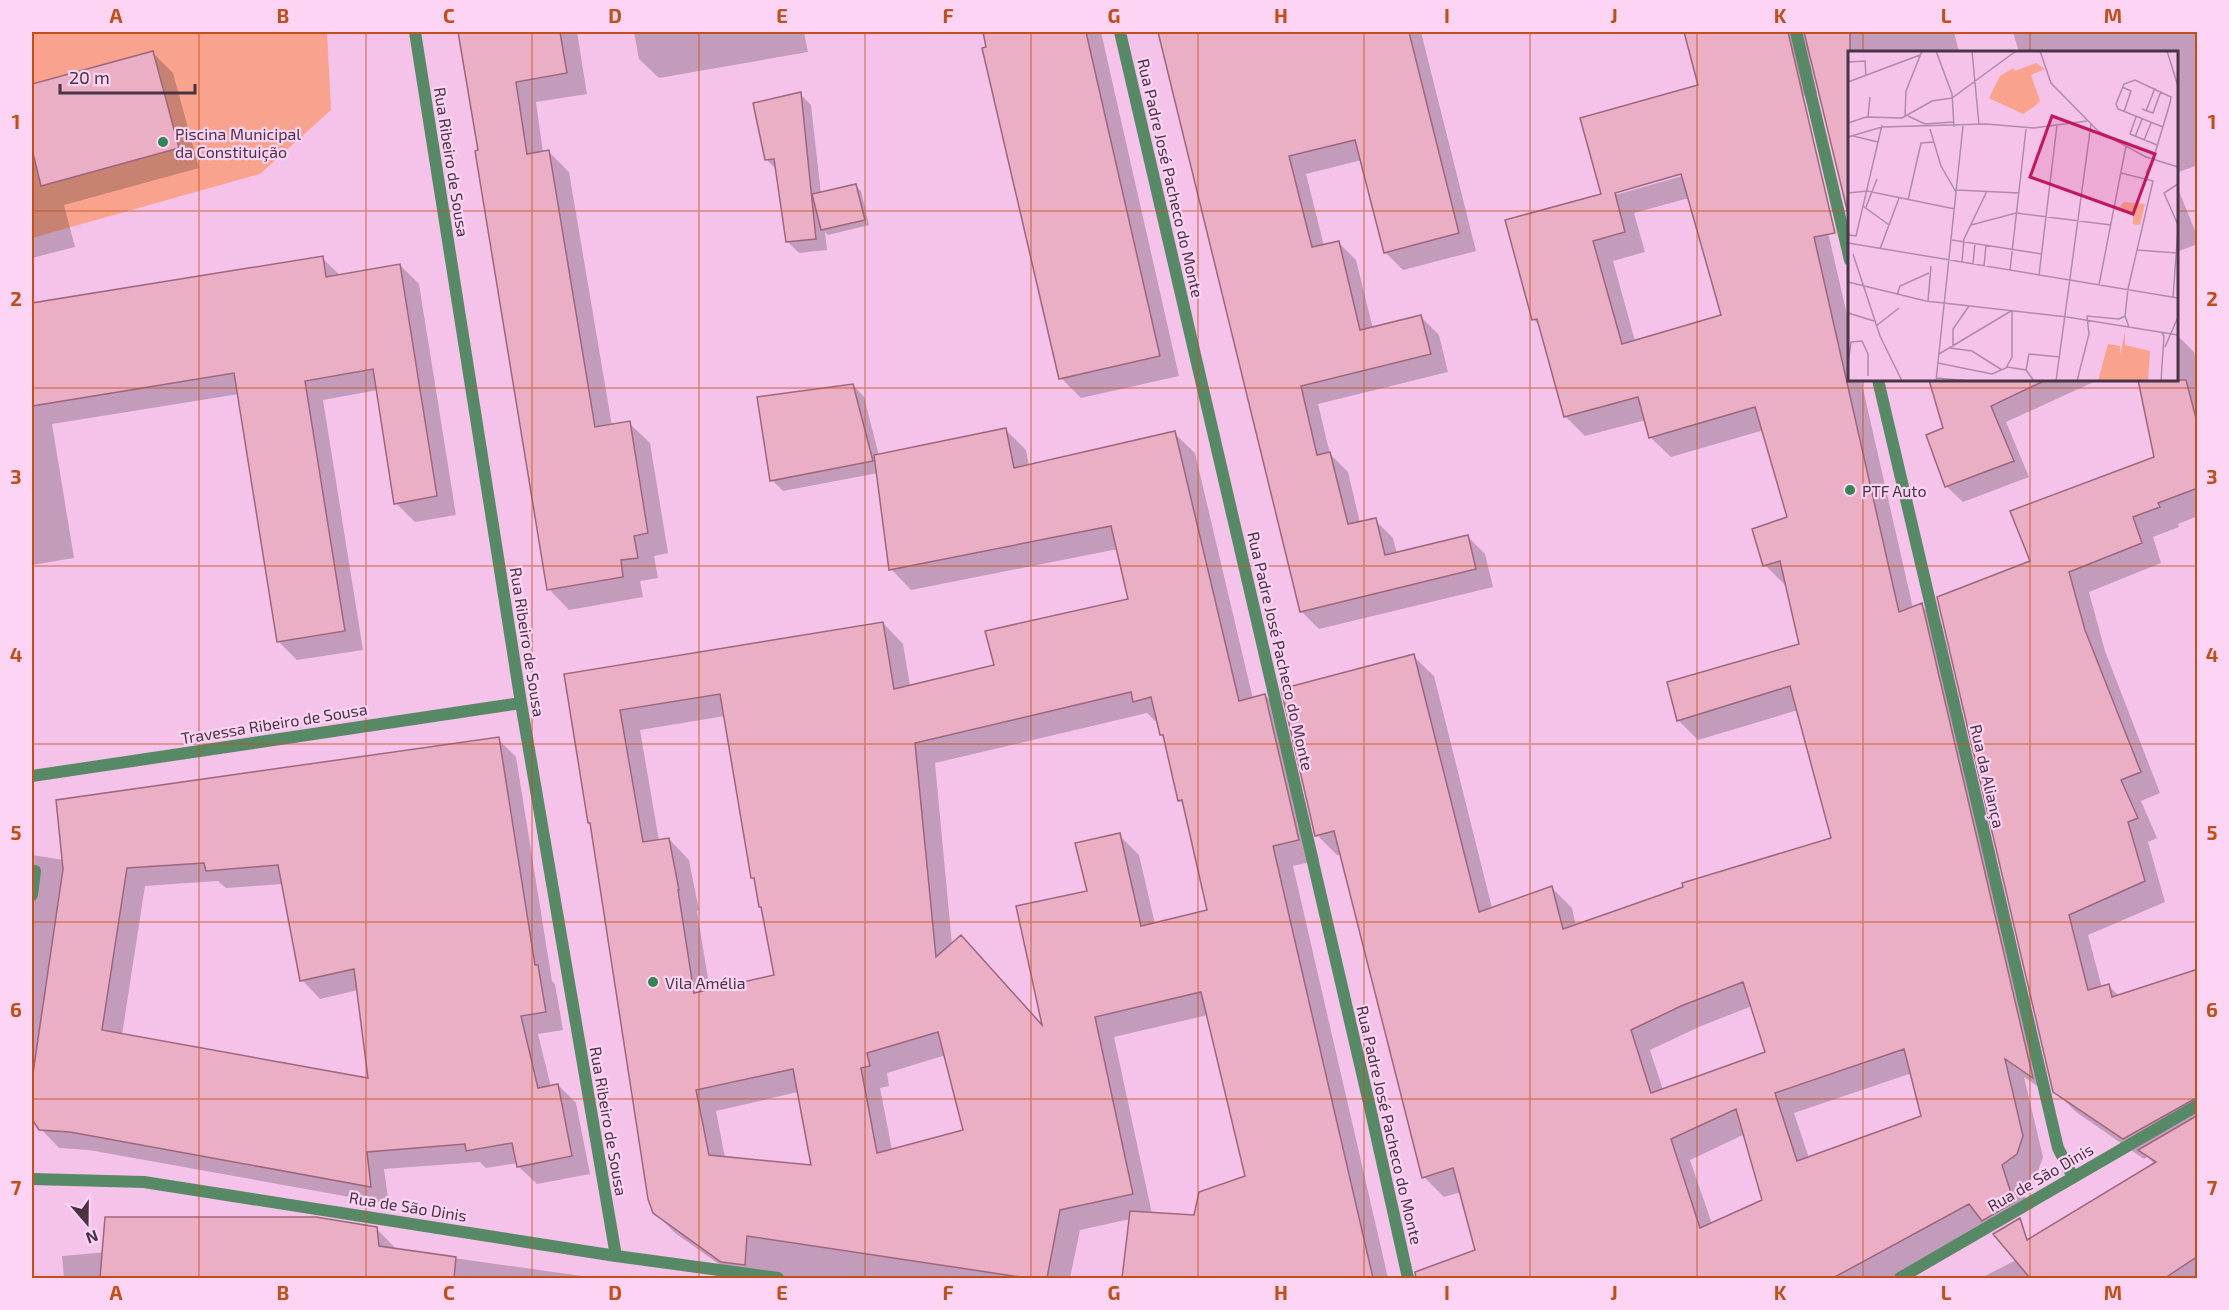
<svg xmlns="http://www.w3.org/2000/svg" width="2229" height="1310" viewBox="0 0 2229 1310" font-family="'Exo 2',sans-serif">
	<style>
		.green { fill: #f9a38e }
		.shadow { fill: #0003; fill-rule: evenodd }
		.building { fill: #eaaec5; stroke: #9d667c; stroke-width: 1.5; fill-rule: evenodd }
		.lines { fill: none; stroke-linecap: round; stroke-linejoin: round }
		.minor { stroke: #578967; stroke-width: 12 }
		.tertiary { stroke: #578967; stroke-width: 12 }
		.grid { fill: none; stroke: #c0501a; stroke-width: 1.5; stroke-opacity: 0.55 }
		.poi-dot { fill: #358454; stroke: #fdd4f3; stroke-width: 2 }
		.labels { text-anchor: middle; dominant-baseline: central; stroke-width: 4.5; stroke-linejoin: round; paint-order: stroke }
		.poi-label { font-size: 16px; fill: #483444; stroke: #fdd4f3; text-anchor: start }
		.street-label { font-size: 16px; fill: #483444; stroke: #fdd4f3 }
		.inset-road { fill: none; stroke: #b08aa8; stroke-width: 1.5 }
		.view { fill: #c2185b; fill-opacity: 0.15; stroke: #c2185b; stroke-width: 3 }
		.inset-edge { fill: none; stroke: #483444; stroke-width: 3 }
		.neatline { fill: none; stroke: #c0501a; stroke-width: 2 }
		.grid-label { font-size: 20px; text-anchor: middle; font-weight: bold; fill: #c0501a }
	</style>
	<rect width="100%" height="100%" fill="#f5c3ea"/>
	<path class="green" d="M40,32h287l4,78 -71,64 -228,64v-205z"/>
	<path class="shadow" d="M459,32h118l10,62 -51,8 7,51 6,-1 20,20 43,254 17,-3 21,20 18,110 -14,3 4,22 -18,3 3,16 -74,13 -20,-21z
		M634,32h170l4,20 -149,26 -20,-19z
		M984,32h117l78,344 -98,22 -20,-20z
		M1160,32h261l55,219 -73,19 -18,-18 -23,-92 -56,14 18,72 14,-4 18,18 17,69 48,-12 18,18 9,37 -130,32 12,50 18,18 12,51 15,-3 18,18 4,16 70,-18 18,18 8,33 -174,42 -18,-18z
		M1686,32h268l5,20h-109l-41,5 8,36 -20,4 53,231v52h11l52,228 8,-3 21,20 110,471 -28,-19 19,80 -6,17 -16,12 6,18 -137,74h-473v-5l59,-22 -15,-59 -17,5 -20,-20 -83,-323 -4,1 -20,-20 96,-179 21,20 58,232 60,-20 20,20 4,18 256,-87 -34,-129 -100,30 -20,-20 123,-75 -14,-60h-2l-20,-20 23,-47 -24,-88 -93,27 -21,-20 -4,-17 -61,16 -20,-20 -24,-89 -8,-8 70,-124 97,-109zM1688,171l1,3 -74,21v-3zM1689,198l33,118 -87,25 -22,-80 32,-9 -11,-39zM1752,1006l15,47 -104,37 -13,-40 51,-24zM1912,1073l11,44 -114,41 -15,-45zM1745,1134l19,67 -52,23 -22,-64z
		M2013,32h185v133l-22,8v-121h-157z
		M152,52l21,21 26,95 -135,37 11,42 -43,11v-173z
		M800,94l11,11 10,89 35,-8 5,5 8,34 -41,10 -3,-3 2,18 -28,3 -11,-11 -11,-72 -11,-11z
		M2176,184l22,54v6l-22,8z
		M322,258l19,18 59,-11 19,19 37,231 -41,7 -19,-19 -18,-113 -55,10 40,250 -66,10 -19,-19 -39,-247 -187,30 22,134 -42,7v-261z
		M2176,334l18,18 4,13v151l-20,8 1,3 -26,10 8,26 -72,29 16,59 55,142 -19,8 16,37 -9,4 17,60 -77,33 14,53 7,-2 10,10 77,-25 -1,-5 3,-1v313h-217l35,-18 139,-96 -8,-7 -3,2 -68,-47 -21,-21 -23,-529 123,-105 -15,-77h36z
		M1931,380h167l-92,42 23,55 -66,25 -17,-16 -1,-57z
		M853,385l11,12 15,59 126,-27 21,21 3,16 145,-33 21,20 58,246 12,-4 20,21 34,144 -26,6 95,412h-264l6,-59 -50,11 -10,48h-331l-64,-45 -21,-21 -89,-536 318,-53 20,21 7,42 85,-20 135,-66 -12,-51 -207,41 -20,-21 -13,-96 -95,18 -11,-11zM1147,713l8,8 3,-1 4,15 4,4 14,62 5,5 24,105 -54,13 -16,-69 -20,-20 -30,57 -46,135 -91,-82 -17,-182zM725,716l28,162 3,3 20,95 -66,15 -13,-80 2,-1 -10,-50 -20,-21 -10,2 -19,-111zM1208,1015l38,162 -50,40 -44,-3 -38,-177zM946,1055l19,76 -73,19 -12,-62 9,-2 -2,-13zM798,1092l15,74 -88,-8 -9,-47z
		M498,739l18,18 36,224 3,3 8,46 -25,4 13,53 7,-2 18,18 14,71 -53,10 -19,-18v-3l-32,5 -6,-6 -96,7 5,35 -300,-54 -30,-2 -18,-19 -9,-13v-261l32,5zM218,881l8,7 57,-4 19,96 18,19 38,-9 12,90 -248,-45 23,-149z
		M376,1228l21,22 199,28h-532l-2,-22z"/>
	<path class="building" d="M458,32h102l7,41 -51,9 11,72 22,-4 46,277 35,-6 18,112 -14,3 4,22 -17,2 2,17 -76,13 -72,-439 3,-1z
		M983,32h103l74,324 -101,23 -77,-331 4,-1z
		M1158,32h251l50,201 -75,20 -29,-113 -66,16 23,91 27,-6 21,89 61,-15 10,39 -130,32 16,69 13,-3 18,72 28,-6 9,37 83,-20 8,34 -176,43z
		M1684,32h104l47,201 -21,4 85,375 23,-9 111,475 -28,-19 18,77 -6,18 -15,11 12,37 -32,19 -13,-17 -136,74h-417l-1,-6 60,-22 -22,-82 -31,10 -88,-347 -19,5 -34,-147 133,-35 65,258 73,-26 11,43 120,-42 -1,-4 149,-45 -41,-152 -113,35 -10,-39 132,-38 -19,-83 -17,5 -11,-37 35,-12 -32,-110 -106,31 -11,-41 -74,20 -27,-98 -5,1 -27,-100 96,-26 -21,-76 118,-33zM1681,174l40,141 -99,29 -29,-103 32,-9 -10,-39zM1743,982l22,70 -114,41 -20,-63 50,-24zM1904,1049l17,67 -124,45 -22,-68zM1736,1109l26,91 -62,28 -29,-89z
		M1804,32h46v190z
		M153,51l26,97 -138,38 -9,-37v-65z
		M801,92l15,147 -30,3 -12,-83 -9,1 -12,-57z
		M856,184l9,36 -44,10 -9,-36z
		M323,256l3,21 74,-13 37,232 -43,8 -21,-135 -68,12 40,250 -68,11 -43,-269 -202,33v-103z
		M1929,380h117l-55,26 23,55 -69,26 -19,-52 17,-7z
		M2138,380h48l12,46v62l-40,15 2,4 -27,10 9,26 -73,29 16,58 56,142 -20,8 17,38 -10,4 17,59 -76,34 19,75 21,-6 3,13 86,-28v128l-75,42 -70,-47 -116,-495 93,-36 -20,-50 144,-54z
		M853,384l20,77 -103,20 -13,-84z
		M1006,428l8,40 161,-37 64,270 26,-7 34,146 -26,6 100,432h-251l8,-67 64,4 5,-23 46,-16 -44,-184 -106,25 38,177 -73,16 -13,68h-20l-280,-42 -2,29 -24,-3 -68,-49 -5,-14 -58,-376h-2l-24,-149 319,-52 11,67 100,-24 -9,-34 143,-32 -17,-73 -222,44 -15,-115zM1131,692l2,10 18,-5 9,38h3l15,66 4,-1 25,110 -66,16 -21,-93 -45,10 12,48 -71,15 26,119 -81,-90 -25,22 -21,-214zM720,694l31,184h3l5,29h2l13,68 -80,18 -16,-103h1l-10,-52 -26,4 -23,-132zM938,1032l25,98 -86,23 -16,-85 9,-2 -3,-13zM793,1069l18,96 -102,-10 -13,-65z
		M499,737l36,228h3l8,47 -25,4 17,72 20,-4 14,72 -55,11 -5,-24 -46,8 -1,-7 -98,8 4,35 -301,-55 -31,-2 -7,-11v-39l31,-211 -7,-69zM204,863l2,8 72,-6 22,116 54,-12 14,109 -266,-48 25,-162z
		M2198,1115v141l-33,22h-135l-37,-44 27,-16 7,22 129,-78 -18,-12z
		M105,1217h211l61,10 2,19 77,11 -2,21h-354z"/>
	<g class="lines">
		<path class="minor" d="M415,32l106,671 95,553
			M1120,32l249,1071 39,175
			M1796,32l54,228
			M1878,380l180,768 15,29
			M32,776l489,-73
			M32,895l3,-24"/>
		<path class="tertiary" d="M32,1179l112,3 472,74 162,22
			M1900,1278l298,-173"/>
	</g>
	<path class="grid" d="M199,32v1246M366,32v1246M532,32v1246M699,32v1246M865,32v1246M1031,32v1246M1198,32v1246M1364,32v1246M1530,32v1246M1697,32v1246M1863,32v20M2030,32v20M32,211h1818M2176,211h22M1863,380v898M2030,380v898M32,388h2166M32,566h2166M32,744h2166M32,922h2166M32,1099h2166"/>
	<g class="poi-dot">
		<circle cx="163" cy="142" r="6"/>
		<circle cx="1850" cy="490" r="6"/>
		<circle cx="653" cy="982" r="6"/>
	</g>
	<g class="labels">
		<g class="poi-label">
			<text x="175" y="133">Piscina Municipal<tspan x="175" dy="18">da Constituição</tspan></text>
			<text x="1862" y="490">PTF Auto</text>
			<text x="665" y="982">Vila Amélia</text>
		</g>
		<g class="street-label">
			<text transform="translate(452 162) rotate(81)">Rua Ribeiro de Sousa</text>
			<text transform="translate(1171 178) rotate(77)">Rua Padre José Pacheco do Monte</text>
			<text transform="translate(528 642) rotate(81)">Rua Ribeiro de Sousa</text>
			<text transform="translate(1281 651) rotate(77)">Rua Padre José Pacheco do Monte</text>
			<text transform="translate(274 723) rotate(-9)">Travessa Ribeiro de Sousa</text>
			<text transform="translate(1988 776) rotate(77)">Rua da Aliança</text>
			<text transform="translate(609 1121) rotate(80)">Rua Ribeiro de Sousa</text>
			<text transform="translate(1390 1125) rotate(77)">Rua Padre José Pacheco do Monte</text>
			<text transform="translate(2040 1177) rotate(-30)">Rua de São Dinis</text>
			<text transform="translate(408 1206) rotate(9)">Rua de São Dinis</text>
		</g>
	</g>
	<g transform="translate(1848 51)">
		<rect width="330" height="330" fill="#f5c3ea"/>
		<path d="M188,12l9,6 -14,6 9,26 -5,5 -12,8 -34,-16 11,-22 13,-8 2,3zM276,151l21,2 -5,21 -7,-1v-12l-15,-3zM277,281v13l25,6 -2,30h-50l10,-37 12,2v9z" fill="#f9a38e"/>
		<path class="inset-road" d="M88,0l16,43 2,33M124,0l7,74M192,0l11,32 47,48 48,26 32,10M319,0l11,35M0,11l17,-1 1,15M0,31l72,-27M274,36l9,4 -7,21M294,58l11,4 8,-22M298,60l9,-23M57,65l1,-25 16,-40M60,65l17,8 28,-2M20,66l2,-20M288,66l-6,17 27,11M0,72l18,-6 36,1 30,-17 20,-3 64,-47M82,78l11,37 15,26M5,85l25,6M0,86l34,-10 104,-3 48,4 53,-7M287,86l7,-18M296,89l7,-17M273,122l32,8 -25,108 -3,27 4,11M298,122l7,-13 17,-57 1,-6 -36,-17 -11,4 -8,20 2,5 45,18M330,133l-14,9 14,32M109,139l62,3M0,142l19,-2 88,18M60,149l13,-57 13,-1M15,155l26,19M18,156l11,-28M123,174l45,-12 95,12M0,179l1,5 7,1 26,-111M104,189l90,14M0,192l330,55M32,198l19,-51M289,199l40,3M5,203l27,82 22,45M114,211l2,-23 23,-48M125,213l2,-21M136,215l2,-21M162,219l16,-141M191,224l18,-150M0,231l78,19 141,16 111,18M251,234l27,-139M49,244l3,-9 29,-13M325,246l5,-68M80,250l3,-35M0,262l26,8M28,275l23,-18M313,281l3,4 -3,45M105,296v-18l16,-23M317,296l13,-30M102,297l22,3 30,19M91,303l72,-43M90,312l54,11 14,-6 6,-11v-47M0,313l3,-22 11,-1 6,13v22M159,316l19,3 8,11M178,319l3,-16 31,3M89,327l32,3M88,330l27,-255M208,330l35,-257M229,330l12,-47 -2,-18 32,3 6,-3"/>
		<path class="view" d="M204,65l103,38 -22,60 -103,-37z"/>
		<rect width="330" height="330" class="inset-edge"/>
	</g>
	<rect width="2229" height="1310" fill="none" stroke="#fdd4f3" stroke-width="66"/>
	<g transform="translate(87 1223) rotate(160)" stroke="#fdd4f3" stroke-width="4.5" paint-order="stroke">
	<path d="M0-4.5L10 22L0 15L-10 22Z" fill="#483444"/>
	<text y="-9" font-size="16" font-weight="bold" text-anchor="middle" fill="#483444">N</text>
	</g>
	<path d="M60 84v9h135v-9" fill="none" stroke="#483444" stroke-width="3"/>
	<text x="69" y="84" font-size="18" fill="#483444" stroke="#fdd4f3" stroke-width="4.5" paint-order="stroke">20 m</text>
	<rect x="33" y="33" width="2163" height="1244" class="neatline"/>
	<g class="grid-label">
		<text x="116" y="23">A</text>
		<text x="283" y="23">B</text>
		<text x="449" y="23">C</text>
		<text x="615" y="23">D</text>
		<text x="782" y="23">E</text>
		<text x="948" y="23">F</text>
		<text x="1114" y="23">G</text>
		<text x="1281" y="23">H</text>
		<text x="1447" y="23">I</text>
		<text x="1614" y="23">J</text>
		<text x="1780" y="23">K</text>
		<text x="1946" y="23">L</text>
		<text x="2113" y="23">M</text>
		<text x="16" y="129">1</text>
		<text x="2212" y="129">1</text>
		<text x="16" y="306">2</text>
		<text x="2212" y="306">2</text>
		<text x="16" y="484">3</text>
		<text x="2212" y="484">3</text>
		<text x="16" y="662">4</text>
		<text x="2212" y="662">4</text>
		<text x="16" y="840">5</text>
		<text x="2212" y="840">5</text>
		<text x="16" y="1017">6</text>
		<text x="2212" y="1017">6</text>
		<text x="16" y="1195">7</text>
		<text x="2212" y="1195">7</text>
		<text x="116" y="1300">A</text>
		<text x="283" y="1300">B</text>
		<text x="449" y="1300">C</text>
		<text x="615" y="1300">D</text>
		<text x="782" y="1300">E</text>
		<text x="948" y="1300">F</text>
		<text x="1114" y="1300">G</text>
		<text x="1281" y="1300">H</text>
		<text x="1447" y="1300">I</text>
		<text x="1614" y="1300">J</text>
		<text x="1780" y="1300">K</text>
		<text x="1946" y="1300">L</text>
		<text x="2113" y="1300">M</text>
	</g>
</svg>
